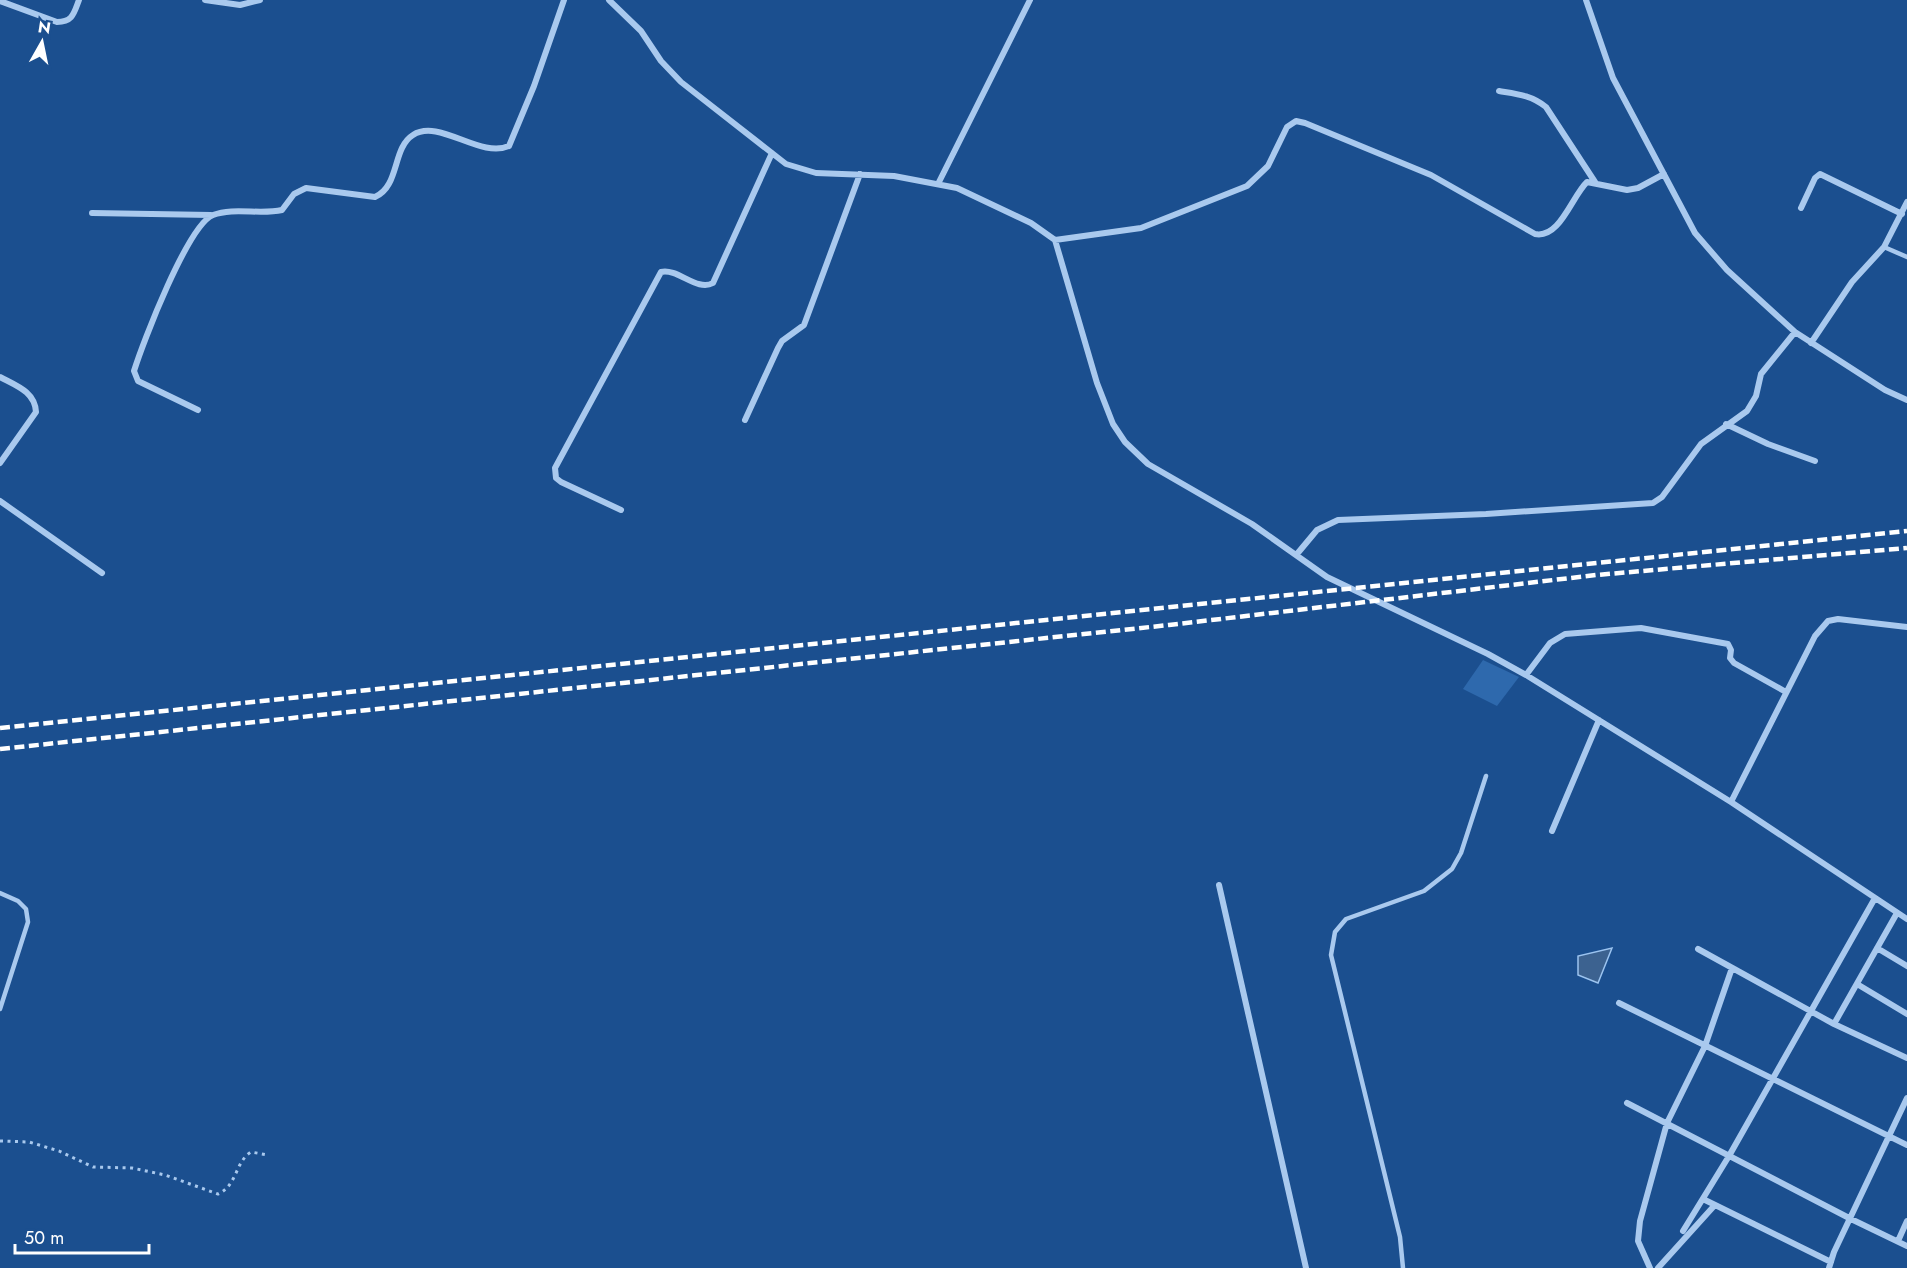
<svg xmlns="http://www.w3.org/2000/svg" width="1907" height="1268" viewBox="0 0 1907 1268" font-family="Jost,sans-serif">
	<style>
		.green { fill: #2e69ad }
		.water { fill: #3c6290; stroke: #9cc4f0; stroke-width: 1.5 }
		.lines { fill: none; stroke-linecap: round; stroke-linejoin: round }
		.path { stroke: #a9c9ee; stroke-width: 3; stroke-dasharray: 3 4.5; stroke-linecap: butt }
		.lane { stroke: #a9c9ee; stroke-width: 4.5 }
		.street { stroke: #a9c9ee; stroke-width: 6 }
		.rail { stroke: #fff; stroke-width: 4.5; stroke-dasharray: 10 4.5; stroke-linecap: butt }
	</style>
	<rect width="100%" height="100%" fill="#1b4f8f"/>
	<path class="green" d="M1483,660l36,17 -22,29 -34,-17z"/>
	<path class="water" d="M1612,948l-14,35 -20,-8v-19z"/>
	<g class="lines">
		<path class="path" d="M0,1141l29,1 30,9 34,16 39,1 33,7 53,19c19,-8 17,-32 33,-42l17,3"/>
		<path class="lane" d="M1884,247l23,10
			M0,893l18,8 8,8 2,13 -28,87
			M1403,1268l-3,-31 -69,-282 4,-23 11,-13 78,-28 28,-22 9,-16 25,-77"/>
		<path class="street" d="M205,0l35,5 20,-5
			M609,0l32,31 20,30 20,21 105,82 30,9 78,3 63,12 74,35 24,17 42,143 16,41 12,18 23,22 104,60 75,53 161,77 38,21 205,127 176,117
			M1586,0l27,78 82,155 32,37 68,62 90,58 22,10
			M0,1l57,21c16,0 17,-9 22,-22
			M1499,91c18,3 32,4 47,16l49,75
			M938,184l92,-184
			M1801,208l14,-30 5,-4 82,40
			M92,213l119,2
			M1055,240l86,-12 106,-42 21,-20 19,-39 9,-6 9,2 126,52 104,59c25,5 37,-38 52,-52l40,8 11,-2 26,-14
			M1811,343l41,-61 32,-35 23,-45
			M0,377c17,9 35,15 36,35l-36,51
			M198,410l-60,-29 -4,-10c9,-29 54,-146 79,-156 21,-8 47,0 69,-5l12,-16 12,-6 69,9c25,-11 17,-49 38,-62 26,-17 67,24 96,11l25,-60 30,-86
			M745,420l33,-72 4,-7 22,-16 56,-151
			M1726,424l42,20 47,17
			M0,501l102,72
			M621,510l-60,-28 -5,-4 -1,-10 106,-196c17,-4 36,20 52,11l59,-130
			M1297,554l20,-24 21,-10 148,-6 167,-11 9,-6 39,-53 46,-33 9,-15 5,-22 34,-42
			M1526,675l24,-32 15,-9 76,-6 87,16 3,6 -1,8 4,5 52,29
			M1731,802l84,-166 13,-15 10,-2 69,8
			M1552,831l47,-111
			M1219,885l87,383
			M1877,948l30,18
			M1698,949l136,75 73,34
			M1857,984l50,30
			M1619,1003l288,142
			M1834,1024l63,-111
			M1627,1103l224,116 56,27
			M1703,1199l128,63
			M1683,1231l46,-75 146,-258
			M1898,1241l9,-20
			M1650,1268l-12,-27 2,-20 27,-98 38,-77 27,-78
			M1658,1268l56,-62
			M1829,1268l5,-16 73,-154"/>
		<path class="rail" d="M0,728l1907,-197
			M0,749l1169,-124 427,-50 311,-27"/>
	</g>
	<g transform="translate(42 42) rotate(9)" stroke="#1b4f8f" stroke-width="4.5" paint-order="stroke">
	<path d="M0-4.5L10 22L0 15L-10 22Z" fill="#ffffff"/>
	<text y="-9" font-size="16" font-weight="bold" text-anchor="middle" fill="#ffffff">N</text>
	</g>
	<path d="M15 1244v9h134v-9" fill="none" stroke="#ffffff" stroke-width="3"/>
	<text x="24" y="1244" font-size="18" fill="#ffffff" stroke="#1b4f8f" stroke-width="4.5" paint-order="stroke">50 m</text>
</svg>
